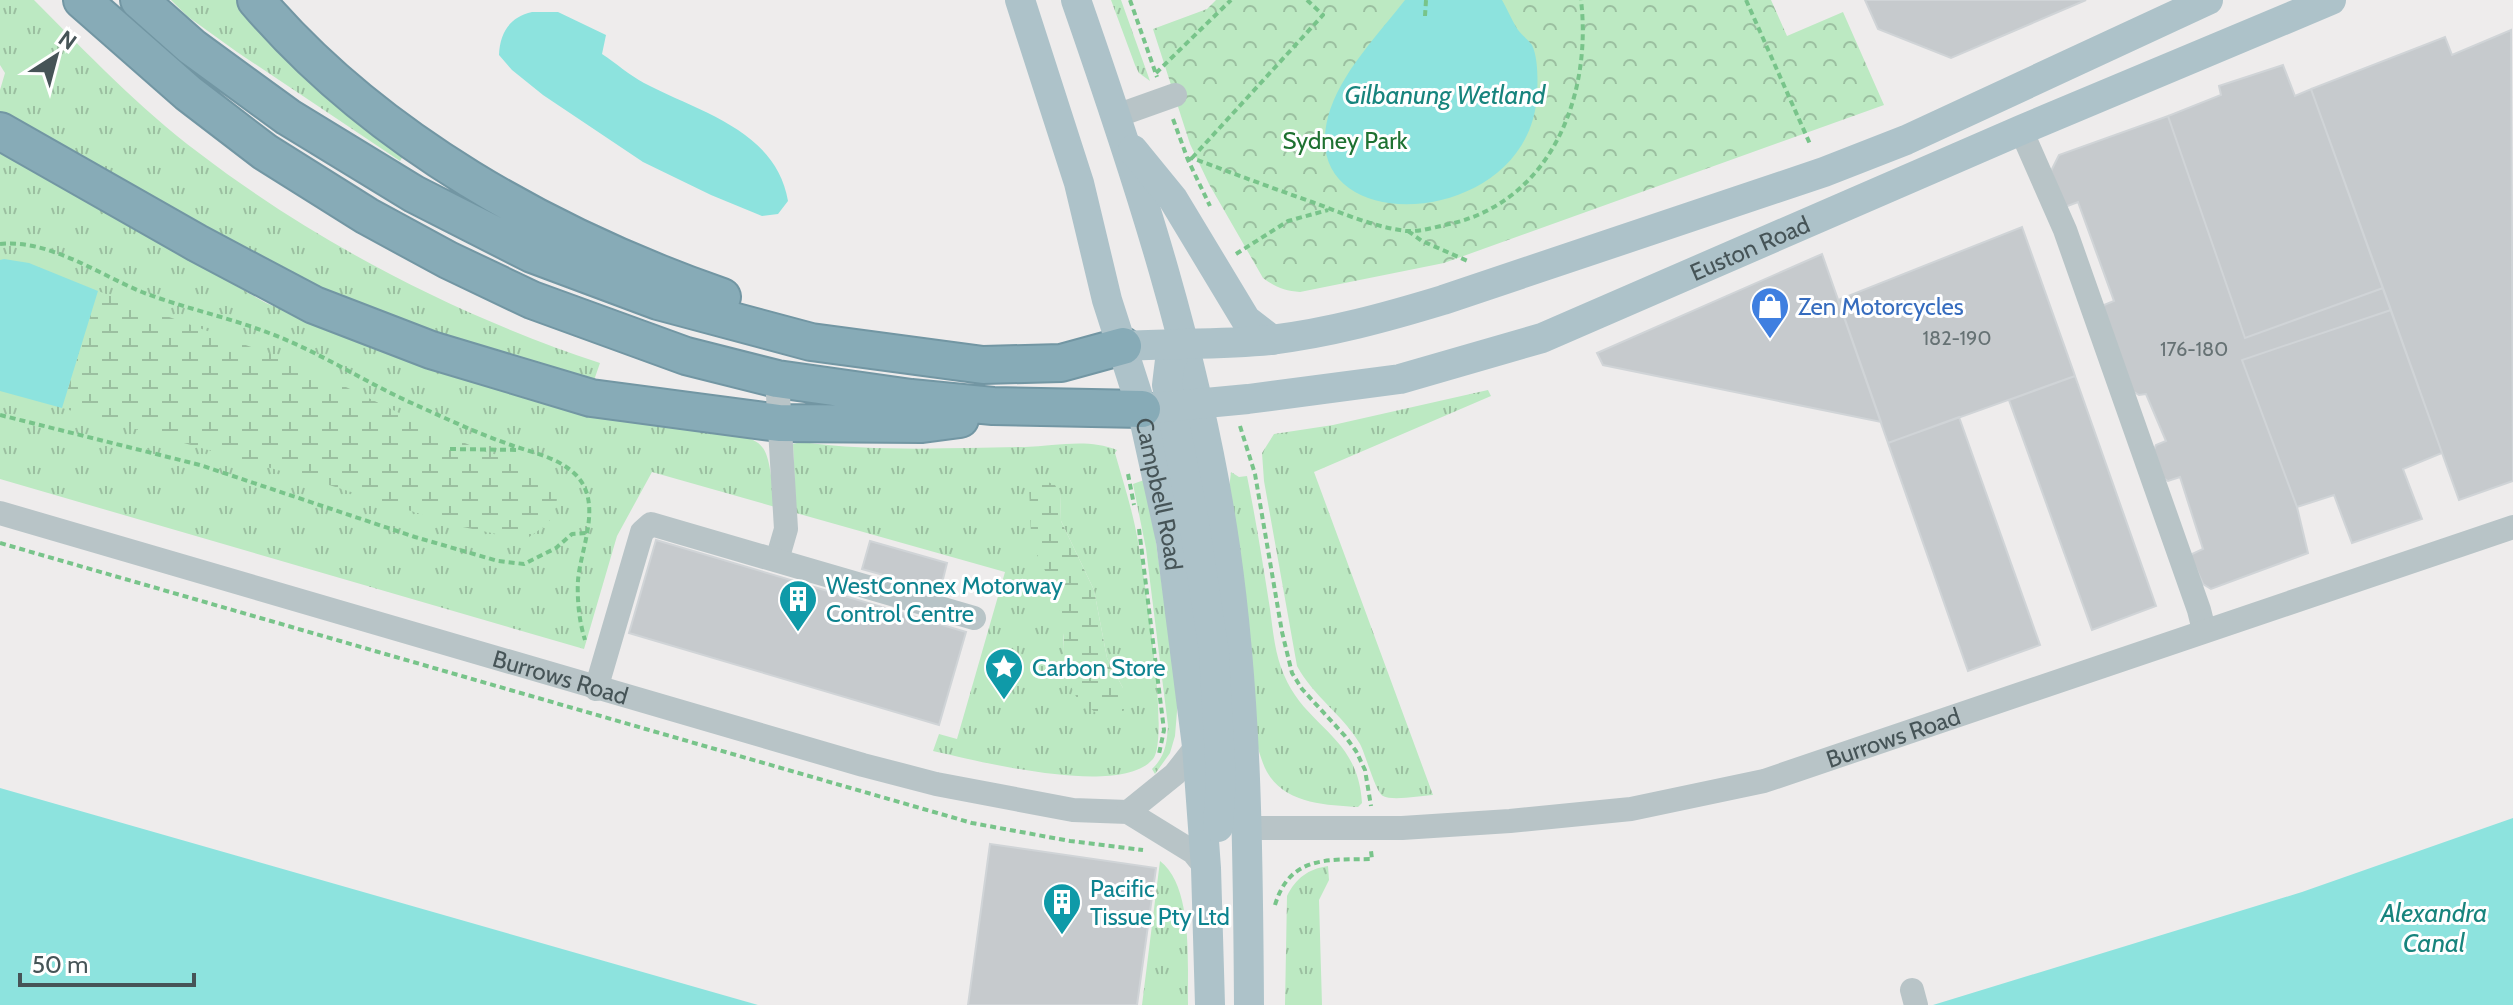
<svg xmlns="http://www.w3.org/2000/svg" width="2513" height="1005" viewBox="0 0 2513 1005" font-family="Cabin,sans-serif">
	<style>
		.grass { fill: url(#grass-tufts); fill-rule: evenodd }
		.wetland { fill: url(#wetland-marsh) }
		.park { fill: url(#park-crowns) }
		.water { fill: #8de3de }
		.building { fill: #c6cacd; stroke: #d0d4d7; stroke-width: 2 }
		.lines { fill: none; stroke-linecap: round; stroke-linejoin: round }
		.highway-casing { stroke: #7296a3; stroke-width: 40 }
		.path { stroke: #78c48a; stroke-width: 4; stroke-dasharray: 6 4; stroke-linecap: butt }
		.minor { stroke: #b8c4c7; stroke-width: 24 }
		.major { stroke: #adc2c9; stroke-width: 30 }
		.highway { stroke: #87abb7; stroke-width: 36 }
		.labels { text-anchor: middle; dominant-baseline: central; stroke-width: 6; stroke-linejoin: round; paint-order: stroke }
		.number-label { font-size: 20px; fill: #667274 }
		.park-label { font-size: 24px; fill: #1e7131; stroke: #fff }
		.street-label { font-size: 24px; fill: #465457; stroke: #fff }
		.shop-label { font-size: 24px; fill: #366cbe; stroke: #fff; text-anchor: start }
		.culture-label { font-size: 24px; fill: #0d838f; stroke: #fff; text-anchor: start }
		.water-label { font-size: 26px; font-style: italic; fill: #17847d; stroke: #fff }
	</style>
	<defs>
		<pattern id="grass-tufts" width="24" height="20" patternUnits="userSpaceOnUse" patternTransform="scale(2)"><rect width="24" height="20" fill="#bce9c2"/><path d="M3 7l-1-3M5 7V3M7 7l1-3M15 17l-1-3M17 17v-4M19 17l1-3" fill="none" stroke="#9bbfa0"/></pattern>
		<pattern id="wetland-marsh" width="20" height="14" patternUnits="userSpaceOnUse" patternTransform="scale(2)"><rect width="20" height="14" fill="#bce9c2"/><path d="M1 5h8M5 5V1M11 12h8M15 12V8" fill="none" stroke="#9bbfa0"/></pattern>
		<pattern id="park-crowns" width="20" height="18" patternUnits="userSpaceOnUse" patternTransform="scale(2)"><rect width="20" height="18" fill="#bce9c2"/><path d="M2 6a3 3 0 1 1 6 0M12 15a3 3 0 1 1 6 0" fill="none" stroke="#9bbfa0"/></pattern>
	</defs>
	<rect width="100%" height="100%" fill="#eeecec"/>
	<path class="grass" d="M0,0h34c53,53 105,108 165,153 119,91 259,163 401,210l-8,23 -144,-42 -401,-165 219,124 80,33 352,93c72,12 68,4 77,78l-123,-35 -35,64 -33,113 -584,-170v-389l5,-17 -5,-8z
		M171,0h69l165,153 -5,8 -163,-109 -50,-36z
		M1111,0h10l29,81 -11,-8 -4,-8z
		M1488,390l3,6 -177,76 119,323c-13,1 -41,6 -50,1 -8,-5 -17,-41 -23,-52 -17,-29 -47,-48 -63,-78l-33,-185 -2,-28 12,-19 59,-9z
		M801,442c74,10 150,6 224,5 30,-1 63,-9 92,3l-2,3c8,29 18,58 23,89 6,33 32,196 15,217 -33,39 -175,2 -220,-8l6,-17 18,5 48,-167 -209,-59 -3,-69zM1060,494l1,27 33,69 13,68 16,30 -59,-21c0,-25 0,-52 -8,-76 -8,-24 -25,-45 -25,-71z
		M1231,472l8,5 8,-1c9,44 16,89 23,133 3,22 5,46 14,66 22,53 74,60 78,128l-4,4c-32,-2 -73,-3 -91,-35 -5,-9 -8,-21 -11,-30l-27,-253z
		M1144,480l8,34 26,185 -3,37 -5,17 -15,21 -3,-5c13,-12 15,-26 16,-43l-22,-177 -13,-65z
		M1160,861c34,26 27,104 28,144h-46z
		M1328,866l1,14 -10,20 3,105h-37l2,-109c9,-18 21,-27 41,-30z"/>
	<path class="wetland" d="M98,291l205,75 129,63 108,46 17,15c1,30 -10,34 -32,50l-67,-14 -132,-42 -264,-76z
		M1043,480l12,5 5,9 1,27 33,69 13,68 16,30 3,14 -3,11 -6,4 -21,-4 -7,-6 -6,2 -10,-18 -9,-24v-28l-8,-47 -21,-41 -4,-16 -2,-50z"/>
	<path class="park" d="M1216,0h555l16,36 56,-24 41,93 -440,158 -144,29c-15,-1 -25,-5 -37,-14l-54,-94 -19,-40 -37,-115 54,-20z"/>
	<path class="water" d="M1405,0h97c5,9 9,18 14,27 4,7 12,12 16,18 6,12 6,36 5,49 -6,136 -242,149 -209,23 12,-44 50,-82 77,-117z
		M532,12h26l48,23 -4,19c14,9 27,21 42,29 55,29 132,47 144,118l-10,13 -16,2 -51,-21 -68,-33 -100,-67 -31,-25 -13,-15c1,-23 11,-38 33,-43z
		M4,259l25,4 69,28 -36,117 -62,-17v-131z
		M0,788l758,217h-758z
		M2513,818v187h-580l369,-113z"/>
	<path class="building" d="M1865,0h221l-135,58 -73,-29z
		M2511,30l2,451 -54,19 -148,-411 134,-52 7,18z
		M2283,65l12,31 16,-7 72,199 -138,50 -77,-222 53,-21 -2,-9z
		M2168,116l77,222 138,-50 8,22 -149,50 55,147 11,46 -97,36 -8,-5 -13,-29 13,-6 -23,-72 -12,4 -8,-5 -8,-22 4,-9 10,-4 -20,-47 -7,1 -10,-6 -28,-73 3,-11 10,-4 -36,-99 -13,5 -14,-36 8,-16z
		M2022,227l53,149 -187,67 -50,-143z
		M1822,254l59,168 -278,-57 -6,-12z
		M2391,310l51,143 -39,16 19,50 -70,24 -18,-48 -37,12 -55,-147z
		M2075,376l81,230 -64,24 -83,-230z
		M1959,417l81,228 -72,26 -80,-228z
		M656,540l310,92 -27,93 -310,-92z
		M870,541l77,22 -7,28 -78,-22z
		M990,844l166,24 -19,137h-169z"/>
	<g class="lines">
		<defs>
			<path id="highway" d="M82,0l106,93 77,59 102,64 81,44 84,40 154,56 91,23 134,19 82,8 149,3
				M139,0l53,47 96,70 126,77 118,60 126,47 153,41 172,23 78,-2 62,-17
				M256,0c119,140 294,237 466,297
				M0,131l197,112 117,62 117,45 160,48 188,25 143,1 38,-5"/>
		</defs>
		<use href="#highway" class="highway-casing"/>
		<path class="path" d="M1130,0l27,77
			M1746,0l64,144
			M1425,16l1,-16
			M1156,73l75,-73
			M1173,119l15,41 22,46
			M1192,158l131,-143 -16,-15
			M1188,160l4,-2c40,15 80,30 120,44 30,11 62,25 94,29 15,1 33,-5 48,-8 99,-25 138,-130 127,-223
			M1408,231l14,10 48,21
			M0,244c49,-5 98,30 142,48 41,16 86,25 127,41 51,19 97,50 147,72 31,14 63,29 95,40 22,8 47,12 65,30 27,28 5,72 2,105 -1,19 1,41 7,60
			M1236,254l52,-33 40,-11
			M0,415l200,50 215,72 83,24 26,3 32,-16 16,-14 15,-1
			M1240,426l15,48 27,158 10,41 10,16 43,47 11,15 9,19 6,36
			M450,449l70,1
			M1128,474l6,31
			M1139,529l25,201 -5,24
			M0,543l972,280 98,18 73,9
			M1275,905c15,-50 53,-45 97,-46l-1,-8"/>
		<g class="minor">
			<path d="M1116,116l59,-21"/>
			<path d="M2021,130l44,100 134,380 5,20"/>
			<path d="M777,379l9,150 -9,31"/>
			<path id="s1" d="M0,513l863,252 73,19 137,26 55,2 65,40 13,16"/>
			<path d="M596,689l46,-157 9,-8 323,94"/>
			<path d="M1128,812l47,-38 22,-28"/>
			<path id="s2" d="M1248,828h154l108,-7 121,-12 133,-28 749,-254"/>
			<path d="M1912,990l4,15"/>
		</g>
		<g class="major">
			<path id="s3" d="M1020,0l59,183 28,117 35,109 29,132 26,205 9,122 4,137"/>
			<path d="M1076,0c62,178 122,360 149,547 22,152 23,305 24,458"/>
			<path d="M1133,150l40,49 73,121 26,20"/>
			<path d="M1184,343l-14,17 -3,25 27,137 20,130 7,126 -3,49"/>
			<path d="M1123,346c49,-3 98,-1 147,-6 59,-7 117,-23 173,-40l381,-128 82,-32 302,-140"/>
			<path id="s4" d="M1142,409l106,-10 152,-20 142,-41 479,-208 310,-130"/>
		</g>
		<use href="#highway" class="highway"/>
	</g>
	<defs>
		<symbol id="shop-pin" viewBox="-11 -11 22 30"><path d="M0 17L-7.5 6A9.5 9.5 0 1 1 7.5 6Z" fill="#3f7fe0" stroke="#fff"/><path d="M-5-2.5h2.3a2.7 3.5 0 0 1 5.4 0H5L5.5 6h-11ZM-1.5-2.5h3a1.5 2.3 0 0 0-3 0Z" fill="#fff"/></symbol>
		<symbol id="building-pin" viewBox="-11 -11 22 30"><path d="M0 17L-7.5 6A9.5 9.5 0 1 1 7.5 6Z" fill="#0f9aa8" stroke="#fff"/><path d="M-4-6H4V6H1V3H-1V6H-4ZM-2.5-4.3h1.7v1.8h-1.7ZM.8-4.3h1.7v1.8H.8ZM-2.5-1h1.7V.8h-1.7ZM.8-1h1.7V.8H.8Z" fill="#fff"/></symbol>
		<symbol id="sight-pin" viewBox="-11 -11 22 30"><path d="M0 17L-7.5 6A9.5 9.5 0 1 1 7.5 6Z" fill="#0f9aa8" stroke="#fff"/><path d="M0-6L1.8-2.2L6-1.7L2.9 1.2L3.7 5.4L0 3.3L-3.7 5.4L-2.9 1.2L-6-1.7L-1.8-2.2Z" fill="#fff"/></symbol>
	</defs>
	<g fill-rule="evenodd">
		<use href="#shop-pin" x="1748" y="284" width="44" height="60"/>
		<use href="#building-pin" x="776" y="577" width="44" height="60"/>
		<use href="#sight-pin" x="982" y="645" width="44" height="60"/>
		<use href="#building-pin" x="1040" y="880" width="44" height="60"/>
	</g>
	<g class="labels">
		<g class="number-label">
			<text x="1957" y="338">182-190</text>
			<text x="2194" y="349">176-180</text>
		</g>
		<g class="park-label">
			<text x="1345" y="140">Sydney Park</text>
		</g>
		<g class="street-label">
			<text stroke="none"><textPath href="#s4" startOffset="634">Euston Road</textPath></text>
			<text stroke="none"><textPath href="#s3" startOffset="514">Campbell Road</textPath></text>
			<text stroke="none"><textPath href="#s1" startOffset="584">Burrows Road</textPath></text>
			<text stroke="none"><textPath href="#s2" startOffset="656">Burrows Road</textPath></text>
		</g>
		<g class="shop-label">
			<text x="1798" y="306">Zen Motorcycles</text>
		</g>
		<g class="culture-label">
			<text x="826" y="585">WestConnex Motorway<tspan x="826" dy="28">Control Centre</tspan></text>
			<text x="1032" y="667">Carbon Store</text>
			<text x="1090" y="888">Pacific<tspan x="1090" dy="28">Tissue Pty Ltd</tspan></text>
		</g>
		<g class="water-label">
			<text x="1445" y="95">Gilbanung Wetland</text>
			<text x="2434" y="913">Alexandra<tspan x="2434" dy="30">Canal</tspan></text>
		</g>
	</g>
	<g transform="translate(56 56) rotate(36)" stroke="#ffffff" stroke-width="6" paint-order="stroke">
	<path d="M0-6L14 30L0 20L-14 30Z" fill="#465457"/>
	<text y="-12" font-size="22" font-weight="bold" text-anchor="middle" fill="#465457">N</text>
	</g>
	<path d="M20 973v12h174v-12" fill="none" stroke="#465457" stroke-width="4"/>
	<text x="32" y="973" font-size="24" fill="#465457" stroke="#ffffff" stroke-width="6" paint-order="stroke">50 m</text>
</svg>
